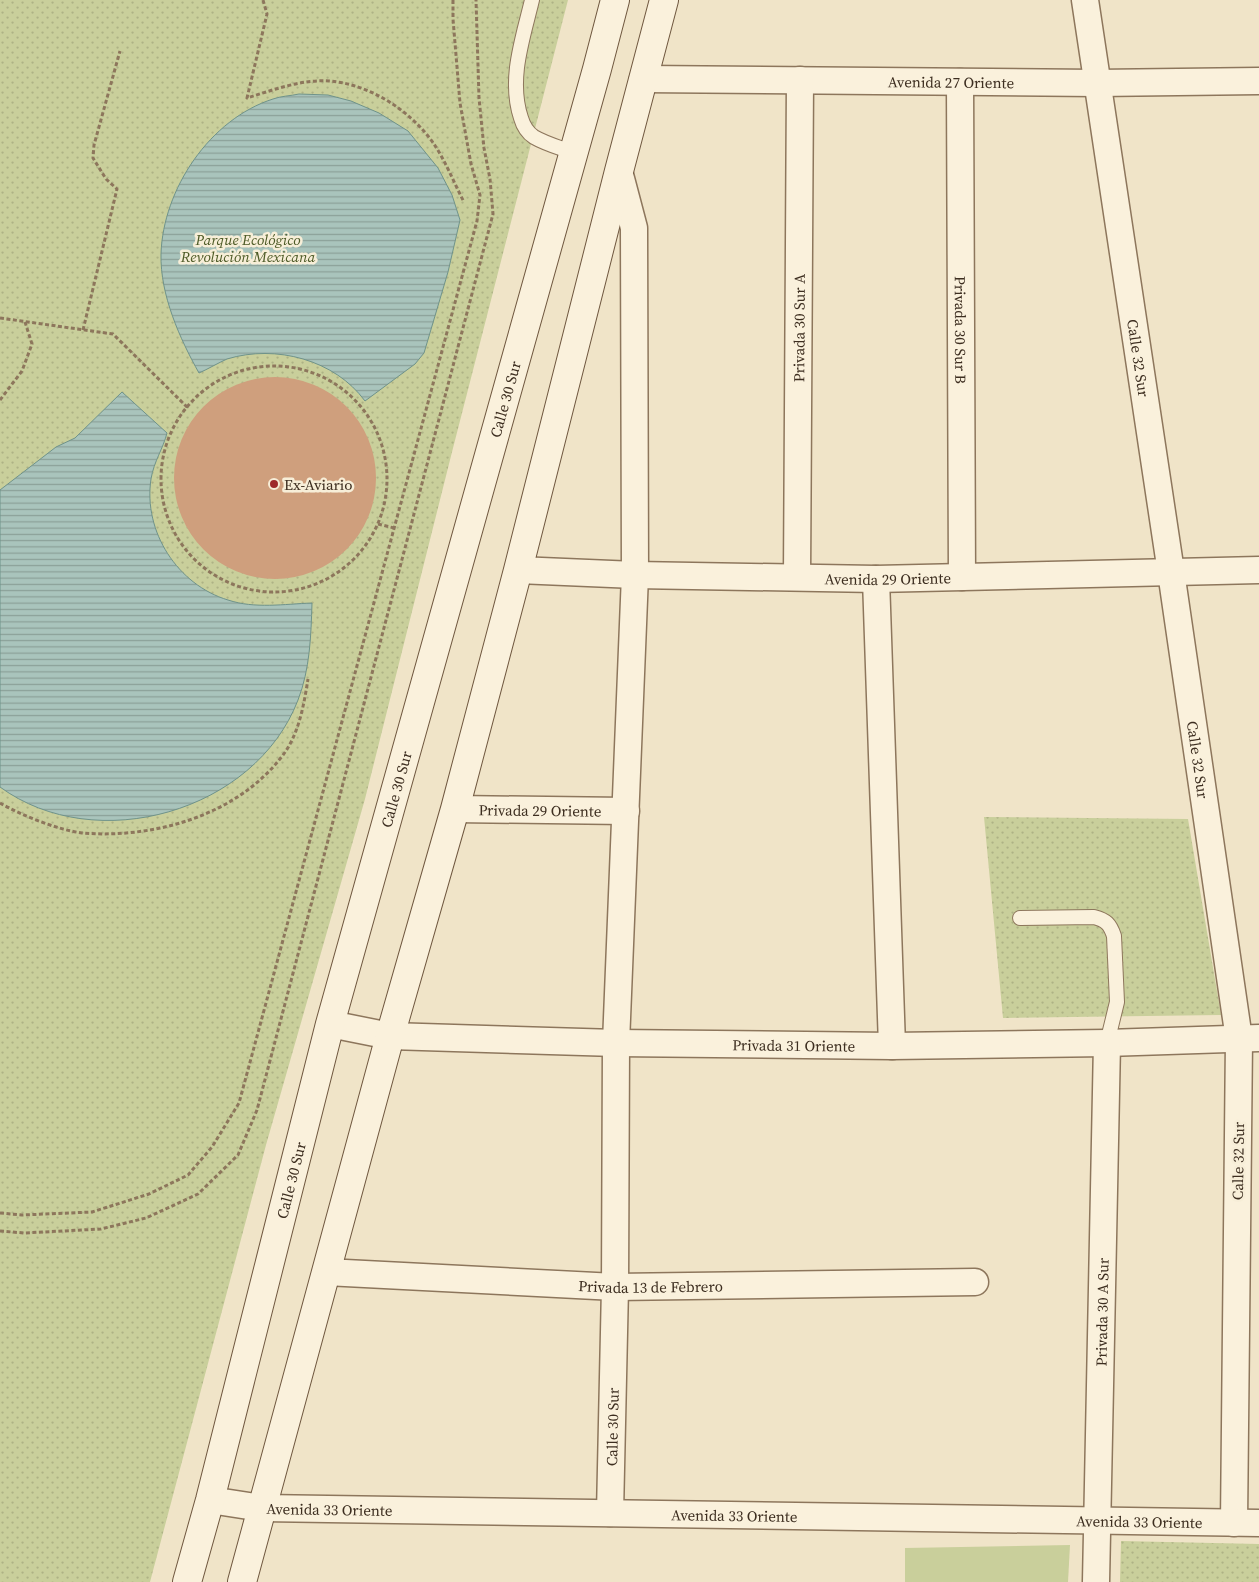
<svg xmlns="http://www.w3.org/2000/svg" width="1259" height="1582" viewBox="0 0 1259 1582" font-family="'Source Serif 4',serif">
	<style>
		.green { fill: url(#green-dots) }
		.pitch { fill: #c9cf9b }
		.water { fill: url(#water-rules); stroke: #6f938a }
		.building { fill: #cf9f7d }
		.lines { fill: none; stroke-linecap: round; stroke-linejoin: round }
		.service-casing { stroke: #8d765c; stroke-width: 16 }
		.minor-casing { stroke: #8d765c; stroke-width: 29 }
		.secondary-casing { stroke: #6f573f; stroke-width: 30 }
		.path { stroke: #8d765c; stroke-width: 3; stroke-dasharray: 4 2.5; stroke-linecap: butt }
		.service { stroke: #faf1dc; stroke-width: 14 }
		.minor { stroke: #faf1dc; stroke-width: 26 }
		.secondary { stroke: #faf1dc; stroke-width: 28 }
		.poi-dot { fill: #9e2a2b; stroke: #f7eed8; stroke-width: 2 }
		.labels { text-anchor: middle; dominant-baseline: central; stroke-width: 5; stroke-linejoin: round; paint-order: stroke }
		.street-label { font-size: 15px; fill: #3d2e20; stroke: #f7eed8 }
		.park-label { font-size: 15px; font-style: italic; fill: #4d5a26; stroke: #f7eed8 }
		.poi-label { font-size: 15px; fill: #3d2e20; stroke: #f7eed8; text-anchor: start }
	</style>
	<defs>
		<pattern id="green-dots" width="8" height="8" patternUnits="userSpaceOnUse" patternTransform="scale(1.25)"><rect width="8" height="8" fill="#c9cf9b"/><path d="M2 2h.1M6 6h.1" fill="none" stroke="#aeb285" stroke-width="1.8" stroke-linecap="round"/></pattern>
		<pattern id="water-rules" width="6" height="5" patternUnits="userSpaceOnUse" patternTransform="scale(1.25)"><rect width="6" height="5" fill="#a9c4bc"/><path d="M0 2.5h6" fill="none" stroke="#8ba098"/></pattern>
	</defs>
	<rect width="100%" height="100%" fill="#f0e4c8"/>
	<path class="green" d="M0,0h568l-116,452 -87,347 -99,346 -116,437h-150z
		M984,817l204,2 33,196 -218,3z
		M1121,1541l138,3v38h-139z"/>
	<path class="pitch" d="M1070,1545l-2,37h-163v-34z"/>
	<path class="water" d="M299,94l29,1 23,6 28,12 29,18 30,37 14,27 8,25 -12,52 -24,81 -9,11 -50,37c-30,-41 -89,-57 -138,-42 -9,4 -19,10 -28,14 -19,-34 -39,-78 -38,-119 2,-65 49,-135 112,-155 8,-3 17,-3 26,-5z
		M122,392l45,41c-4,16 -13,28 -16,46 -8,53 27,106 77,121 27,9 56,4 84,3 -1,33 -2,66 -14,97 -43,112 -202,157 -298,87v-297l56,-43 19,-9z"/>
	<path class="building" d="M174 478a101 101 0 1 1 202 0a101 101 0 1 1-202 0Z"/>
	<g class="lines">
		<defs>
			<path id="service" d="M532,0c-9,38 -24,79 -11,118 2,7 7,15 13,19 12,7 27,11 40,16
				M1020,918l74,-1c12,3 16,7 20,19l3,66 -10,41"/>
			<g id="minor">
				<path id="s1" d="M1085,0l86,572 68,467 -5,484"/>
				<path id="s2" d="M643,79l454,4 162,-2"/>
				<path id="s3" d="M960,82l2,495"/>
				<path id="s4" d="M518,570l117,5 241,4 383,-9"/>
				<path id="s5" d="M797,577l3,-497"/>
				<path d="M876,579l16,467"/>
				<path id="s6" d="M455,809l171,2"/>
				<path id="s7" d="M330,1024l60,12 226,7 276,3 215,-3 152,-5"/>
				<path id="s8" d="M326,1272l289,15 360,-5"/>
				<path id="s9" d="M210,1500l52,8 997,15"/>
				<path id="s10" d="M610,1513l5,-226 1,-244 19,-468 -1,-347 -15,-57"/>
				<path id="s11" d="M1096,1582l11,-539"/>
			</g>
			<g id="secondary">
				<path id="s12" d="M187,1582l23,-82 120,-476 267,-955 18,-69"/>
				<path d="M242,1582l148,-546 65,-227 63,-239 101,-399 45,-171"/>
			</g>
		</defs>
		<use href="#service" class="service-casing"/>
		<use href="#minor" class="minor-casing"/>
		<use href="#secondary" class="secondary-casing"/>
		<path class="path" d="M263,0l4,14 -20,84c26,-8 55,-19 82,-17 41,3 82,30 105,63 12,18 20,39 30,58
			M0,318l113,16 74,73
			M83,330l34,-141 -11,-10 -13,-21 1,-13 26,-94
			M161 479a113 113 0 1 1 226 0a113 113 0 1 1-226 0Z
			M0,400l22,-29 10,-27 -7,-22
			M378,524l16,4
			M0,803c21,12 58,27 82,30 73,6 156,-18 201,-78 16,-21 21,-51 25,-76
			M0,1213l22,2 70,-3 57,-18 39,-19 24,-28 27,-44 238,-882 3,-26 -9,-31 -11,-61 -7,-84v-19
			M0,1231l24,2 77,-4 45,-11 52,-24 40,-39 19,-45 236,-896 -3,-35 -6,-31 -5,-50 -3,-98"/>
		<use href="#service" class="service"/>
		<use href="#minor" class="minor"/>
		<use href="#secondary" class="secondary"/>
	</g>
	<circle class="poi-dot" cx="274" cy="484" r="5"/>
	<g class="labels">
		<g class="street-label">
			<text stroke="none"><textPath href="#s2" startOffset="308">Avenida 27 Oriente</textPath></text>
			<text stroke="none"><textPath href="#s5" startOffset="249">Privada 30 Sur A</textPath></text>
			<text stroke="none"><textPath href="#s3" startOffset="248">Privada 30 Sur B</textPath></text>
			<text stroke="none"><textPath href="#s1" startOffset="362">Calle 32 Sur</textPath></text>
			<text stroke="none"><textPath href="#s12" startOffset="1225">Calle 30 Sur</textPath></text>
			<text stroke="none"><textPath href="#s4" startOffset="370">Avenida 29 Oriente</textPath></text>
			<text stroke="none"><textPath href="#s1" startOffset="768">Calle 32 Sur</textPath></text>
			<text stroke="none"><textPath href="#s12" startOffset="820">Calle 30 Sur</textPath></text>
			<text stroke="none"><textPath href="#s6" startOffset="85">Privada 29 Oriente</textPath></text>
			<text stroke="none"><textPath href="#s7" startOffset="465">Privada 31 Oriente</textPath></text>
			<text transform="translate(1238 1161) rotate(-89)">Calle 32 Sur</text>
			<text stroke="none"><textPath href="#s12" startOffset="415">Calle 30 Sur</textPath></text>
			<text stroke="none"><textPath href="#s8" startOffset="325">Privada 13 de Febrero</textPath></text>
			<text stroke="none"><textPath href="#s11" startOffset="270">Privada 30 A Sur</textPath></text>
			<text stroke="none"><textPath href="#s10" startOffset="86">Calle 30 Sur</textPath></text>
			<text stroke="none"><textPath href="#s9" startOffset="120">Avenida 33 Oriente</textPath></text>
			<text stroke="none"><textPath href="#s9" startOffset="525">Avenida 33 Oriente</textPath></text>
			<text stroke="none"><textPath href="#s9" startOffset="930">Avenida 33 Oriente</textPath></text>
		</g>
		<g class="park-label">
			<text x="248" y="239">Parque Ecológico<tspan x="248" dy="17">Revolución Mexicana</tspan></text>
		</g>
		<g class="poi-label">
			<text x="284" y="484">Ex-Aviario</text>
		</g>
	</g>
</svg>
